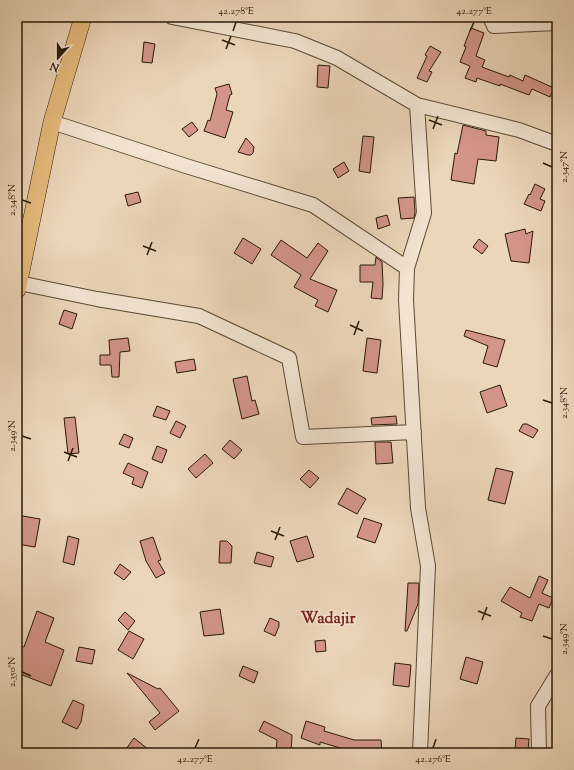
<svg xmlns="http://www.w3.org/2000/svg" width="574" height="770" viewBox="0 0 574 770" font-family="'Sorts Mill Goudy',serif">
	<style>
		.building { fill: #d39589; stroke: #291a06 }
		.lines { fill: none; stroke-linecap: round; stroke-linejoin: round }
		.minor-casing { stroke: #5a4933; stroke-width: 16 }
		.major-casing { stroke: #291a06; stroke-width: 18 }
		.minor { stroke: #f3e4d2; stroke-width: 14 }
		.major { stroke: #e6bb7c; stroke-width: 17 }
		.ticks { fill: none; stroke: #291a06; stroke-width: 1.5 }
		.labels { text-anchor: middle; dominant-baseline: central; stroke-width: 3; stroke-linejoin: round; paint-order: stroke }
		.quarter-label { font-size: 16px; font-weight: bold; fill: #7a1f14; stroke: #f3e4d2 }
		.neatline { fill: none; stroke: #291a06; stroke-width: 1.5 }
		.ticks-label { font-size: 10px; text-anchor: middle; fill: #291a06 }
	</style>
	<rect width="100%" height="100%" fill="#ecd6b9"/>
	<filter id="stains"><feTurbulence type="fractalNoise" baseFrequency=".005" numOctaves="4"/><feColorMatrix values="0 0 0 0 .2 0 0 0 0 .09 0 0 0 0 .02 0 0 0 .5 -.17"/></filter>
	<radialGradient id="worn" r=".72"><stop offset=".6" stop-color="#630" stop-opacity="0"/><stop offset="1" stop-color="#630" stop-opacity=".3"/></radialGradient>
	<path class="building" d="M471,28l13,5 -8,23 9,4 -3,7 27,10 1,-2 13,6 2,-6 29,13 -4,9 -18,-8 -3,6 -29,-11v2l-23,-8 -1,4 -11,-4 5,-12 -10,-4 6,-15 -2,-1z
		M144,42l11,2 -3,19 -10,-1z
		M430,46l11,6 -12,19 3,1 -5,10 -10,-4 10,-22 -2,-1z
		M318,65l12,1 -2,22 -11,-1z
		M229,84l3,10 -2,1 -4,15 7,2 -8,26 -21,-7 4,-11 2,1 7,-27 -2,-6z
		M192,122l6,8 -9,7 -7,-8z
		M463,125l23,6v4l13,2 -3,24 -18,-2 -4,25 -23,-4 4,-27 2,1z
		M363,136l11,1 -4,36 -11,-2z
		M246,138l8,9 -1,6 -2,2h-3l-10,-3z
		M344,162l5,9 -11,7 -5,-9z
		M535,184l10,5 -5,10 5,2 -4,10 -17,-7 5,-10 1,1z
		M138,192l3,10 -13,4 -3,-11z
		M414,197l1,15 -1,6 -13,1 -3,-21z
		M387,215l3,10 -12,4 -2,-11z
		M525,229l1,5 7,-3 -4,32 -18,-2 -6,-27z
		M243,238l18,11 -9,15 -18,-11z
		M479,239l9,7 -6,8 -9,-7z
		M281,240l26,18 11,-15 10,8 -18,28 27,11 -9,22 -13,-6 3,-6 -24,-13 7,-12 -30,-20z
		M376,257l6,5 1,22 -1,15 -11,-1 2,-16h-13v-17h15z
		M64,310l13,4 -5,15 -13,-5z
		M466,330l39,10 -8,27 -14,-4 5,-17 -24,-10z
		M128,338l2,13 -10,1 -1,25h-7l-1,-12h-11v-10h10l-1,-15z
		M367,338l14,2 -4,33 -14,-2z
		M194,359l2,11 -19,3 -2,-11z
		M247,376l5,25 3,-1 4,14 -17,5 -9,-40z
		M500,385l7,21 -20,7 -7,-21z
		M157,406l13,5 -4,9 -13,-4z
		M396,416l1,8 -25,1 -1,-7z
		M75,417l4,36 -11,1 -4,-36z
		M176,421l10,5 -6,12 -10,-5z
		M523,424h4l11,6 -5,8 -14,-7z
		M124,434l9,4 -4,10 -10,-4z
		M230,440l12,10 -8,9 -12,-10z
		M375,442h16l2,21 -17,1z
		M157,446l10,4 -5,13 -10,-4z
		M205,454l8,9 -17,15 -8,-9z
		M128,463l20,9 -6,16 -10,-4 2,-6 -11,-5z
		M496,468l17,4 -8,32 -17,-4z
		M309,470l10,8 -9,10 -10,-9z
		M347,488l19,11 -9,15 -19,-10z
		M17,515l23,4 -5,28 -18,-3z
		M364,518l18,6 -7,19 -18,-6z
		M68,536l11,3 -5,26 -11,-3z
		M307,536l7,21 -17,5 -7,-21z
		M153,537l8,23 -3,1 7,12 -9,5 -10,-17 -6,-20z
		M220,541h7l5,5 -1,17h-12z
		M257,552l17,5 -3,10 -17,-4z
		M120,564l11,8 -7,8 -10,-7z
		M539,576l9,4 -6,13 11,5 -4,10 -10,-4 -7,17 -12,-4 2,-4 -21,-12 9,-14 20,11z
		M408,583h11l-1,21 -11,27h-2z
		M220,609l4,25 -20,2 -4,-24z
		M37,611l17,7 -9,24 19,8 -13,36 -34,-13v-29l7,3z
		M125,612l10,9 -7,9 -10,-10z
		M270,618l9,4v4l-4,10 -11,-5z
		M129,631l15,8 -11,20 -15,-9z
		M325,640l1,11 -10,1 -1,-11z
		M79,647l16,3 -3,14 -16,-3z
		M466,657l17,5 -6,22 -17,-5z
		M395,663l16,2 -2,22 -16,-2z
		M243,666l15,6 -4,11 -15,-7z
		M127,673l31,16 2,-1 19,23 -24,19 -6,-8 11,-9z
		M73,700l11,5 -3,17 -4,7 -15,-7z
		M264,721l28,14 -1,18h-15l1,-13 -18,-9z
		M306,721l19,6 -1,4 30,9h27l1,13h-25l-37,-11v3l-19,-7z
		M134,738l19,15h-30z
		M516,738l13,1 -1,12 -13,-1z"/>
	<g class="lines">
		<defs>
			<path id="minor" d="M172,17l123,24 42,17 80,47 102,25 38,14
				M490,17l4,9 63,-3
				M417,105l7,108 -17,55 -1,32 12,208 10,58 -8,187
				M52,122l134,44 127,39 94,63
				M19,283l78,16 102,17 90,42 14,79 111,-5
				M539,753l-1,-47 19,-31"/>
			<path id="major" d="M17,290l35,-168 31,-105"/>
		</defs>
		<use href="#minor" class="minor-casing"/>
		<use href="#major" class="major-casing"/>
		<use href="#minor" class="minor"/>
		<use href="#major" class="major"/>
	</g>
	<path class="ticks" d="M233,31l3,-9M470,31l4,-9M222,40l13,5M226,49l5,-13M429,120l13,5M433,129l5,-13M543,163l9,4M22,200l9,3M143,246l13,5M147,255l5,-13M350,325l13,6M354,335l5,-14M543,400l9,3M22,436l9,3M64,452l13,5M68,461l5,-13M271,531l13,5M275,540l5,-13M478,611l13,5M482,620l5,-13M543,636l9,3M22,672l9,4M195,748l4,-9M433,748l3,-9"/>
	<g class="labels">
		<g class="quarter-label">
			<text x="328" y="619">Wadajir</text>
		</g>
	</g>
	<rect width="574" height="770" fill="none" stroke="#ecd6b9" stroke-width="44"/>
	<g transform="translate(58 58) rotate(201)" stroke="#f3e4d2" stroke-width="3" paint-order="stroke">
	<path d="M0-3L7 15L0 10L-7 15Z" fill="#291a06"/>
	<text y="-6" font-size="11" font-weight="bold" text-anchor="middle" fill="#291a06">N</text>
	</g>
	<rect x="22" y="22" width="530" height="726" class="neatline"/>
	<g class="ticks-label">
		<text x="236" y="14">42.278°E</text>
		<text x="474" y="14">42.277°E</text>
		<text transform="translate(563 167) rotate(-90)" y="4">2.347°N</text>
		<text transform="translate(11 200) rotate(-90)" y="4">2.348°N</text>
		<text transform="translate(563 403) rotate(-90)" y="4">2.348°N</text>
		<text transform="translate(11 436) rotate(-90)" y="4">2.349°N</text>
		<text transform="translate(563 639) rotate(-90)" y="4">2.349°N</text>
		<text transform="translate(11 672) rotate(-90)" y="4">2.350°N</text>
		<text x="195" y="762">42.277°E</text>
		<text x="433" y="762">42.276°E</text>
	</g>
	<rect width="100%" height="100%" filter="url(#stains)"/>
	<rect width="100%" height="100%" fill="url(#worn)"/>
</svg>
